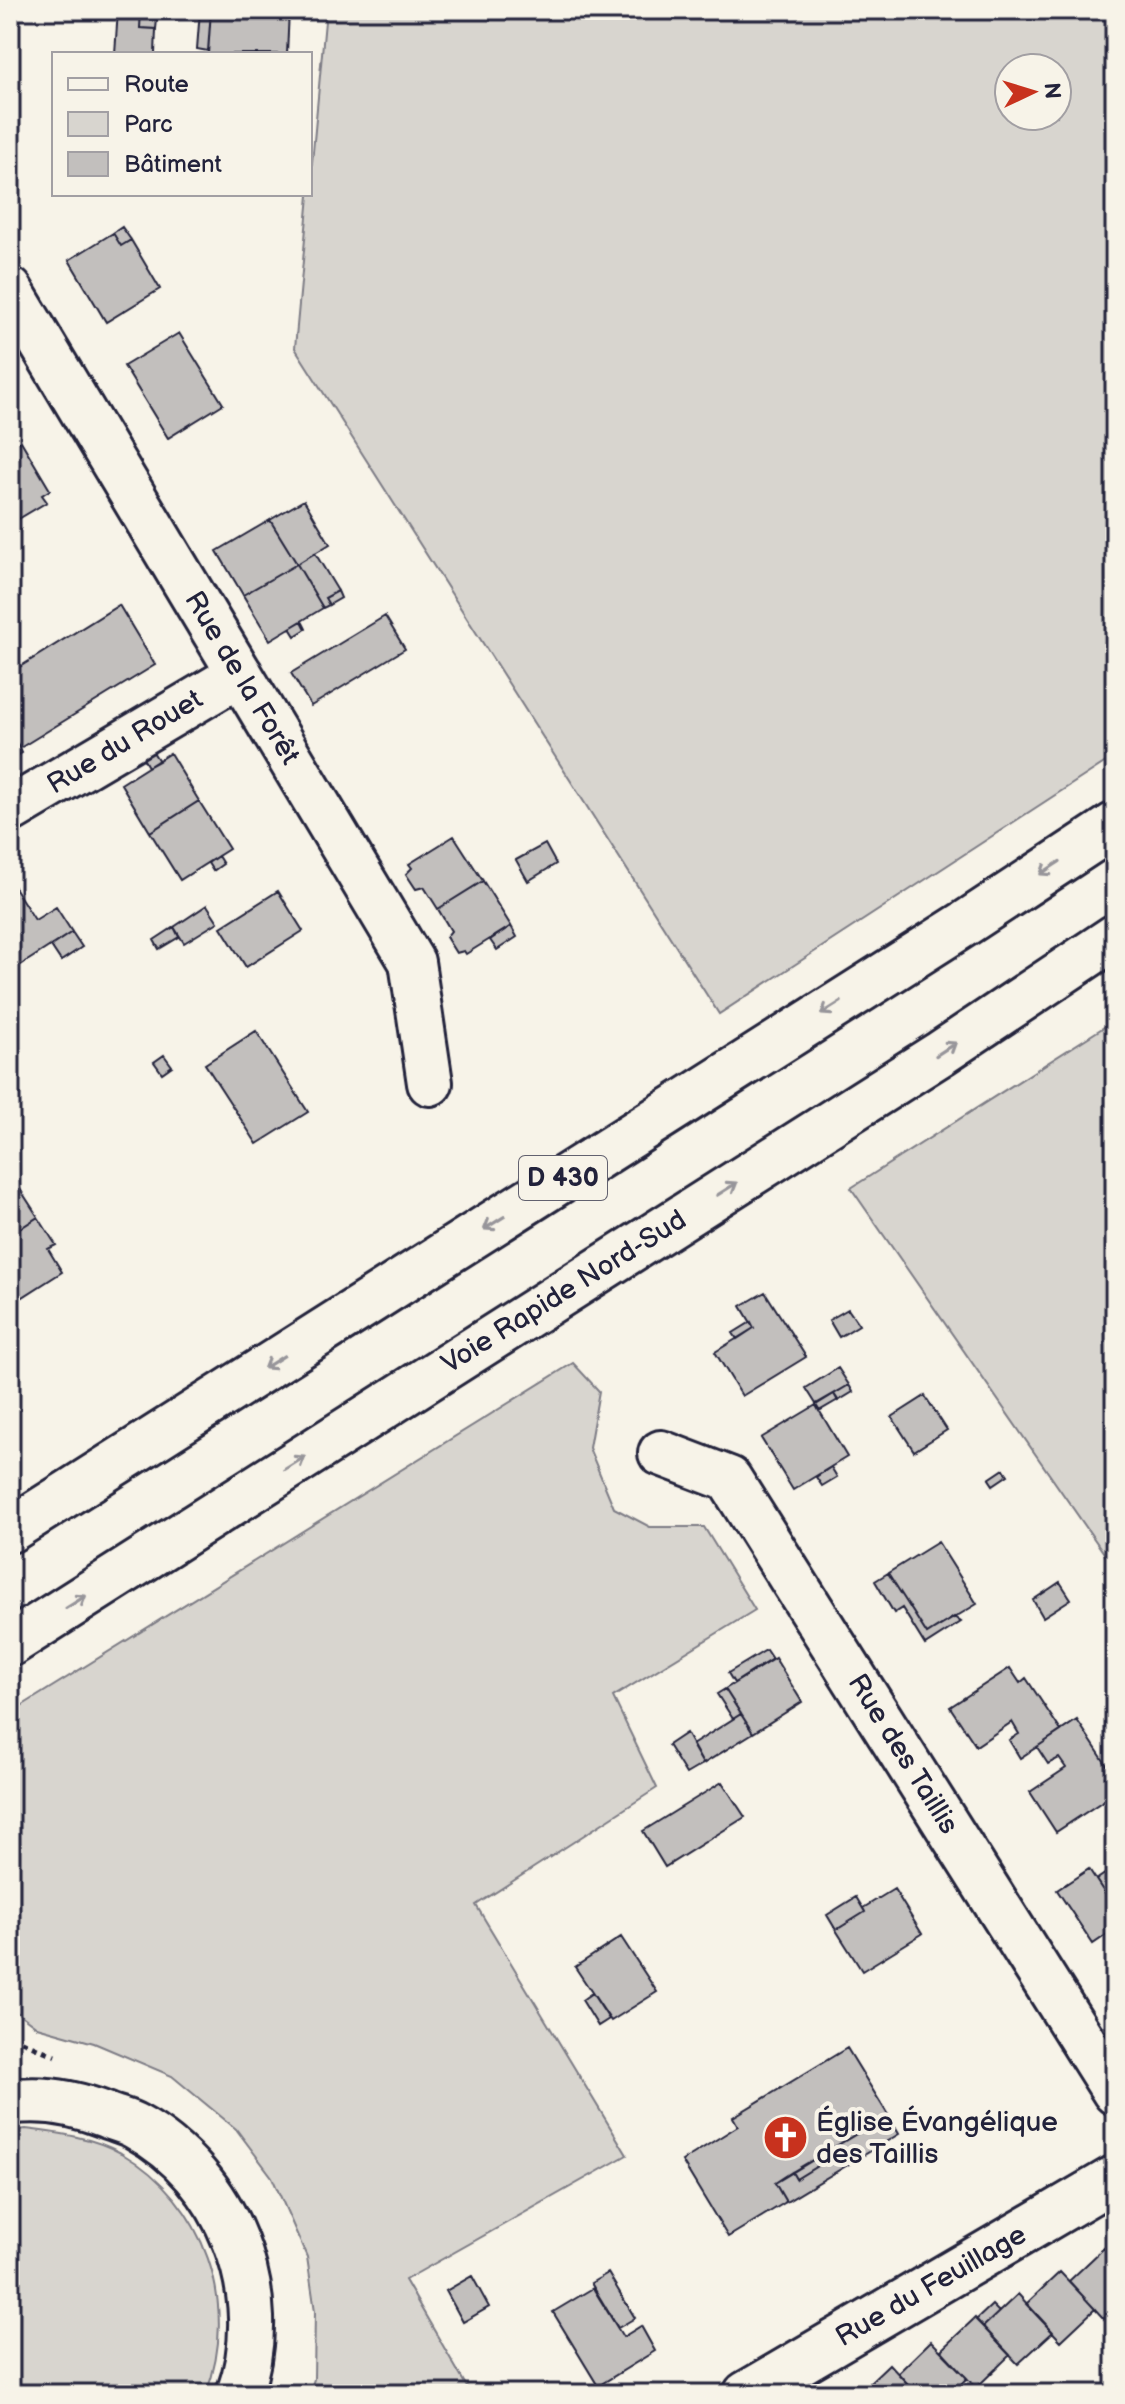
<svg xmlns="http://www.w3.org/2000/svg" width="1125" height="2404" viewBox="0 0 1125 2404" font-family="'Balsamiq Sans',sans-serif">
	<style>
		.green { fill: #d8d5cf; stroke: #7d7c85; stroke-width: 2; fill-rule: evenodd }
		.building { fill: #c2bfbd; stroke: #22223b; stroke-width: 2 }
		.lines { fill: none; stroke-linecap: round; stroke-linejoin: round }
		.minor-casing { stroke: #22223b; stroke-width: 50 }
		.major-casing { stroke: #22223b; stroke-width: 50 }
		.highway-casing { stroke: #22223b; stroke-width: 50 }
		.path { stroke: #22223b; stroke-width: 5; stroke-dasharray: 6 6; stroke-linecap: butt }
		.minor { stroke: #f7f3e8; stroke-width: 44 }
		.major { stroke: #f7f3e8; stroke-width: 44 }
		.highway { stroke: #f7f3e8; stroke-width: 44 }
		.oneway { stroke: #97959a }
		.labels { text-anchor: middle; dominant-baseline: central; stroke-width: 8; stroke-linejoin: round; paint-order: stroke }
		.shield { fill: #f7f3e8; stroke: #62616f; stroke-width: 2 }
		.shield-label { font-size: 26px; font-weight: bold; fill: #22223b }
		.street-label { font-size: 28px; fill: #22223b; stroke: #f7f3e8 }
		.poi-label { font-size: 28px; fill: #22223b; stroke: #f7f3e8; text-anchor: start }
	</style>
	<rect width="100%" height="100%" fill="#f7f3e8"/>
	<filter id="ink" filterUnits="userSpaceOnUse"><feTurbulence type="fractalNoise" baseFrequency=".0125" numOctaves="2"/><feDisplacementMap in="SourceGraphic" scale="16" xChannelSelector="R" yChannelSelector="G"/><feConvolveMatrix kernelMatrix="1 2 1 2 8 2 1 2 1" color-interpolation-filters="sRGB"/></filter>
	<g filter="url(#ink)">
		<path class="green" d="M326,10h789v746l-396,258 -424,-666zM1009,68h48v48h-48z
			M1115,1020v549l-264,-381z
			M573,1363l26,28 -10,57 25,60 36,19h54l51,83 -142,87 44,91 -181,117 151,250 -222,125 66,114h-162l5,-15 1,-68 -8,-54 -35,-80 -36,-48 -64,-53 -78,-33 -57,-16 -27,-20v-294z
			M26,2129c33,4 66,8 95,24 84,49 119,151 85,241h-196v-263z"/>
		<path class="building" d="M118,10h23l-1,18 16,1 -1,25h-40z
			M141,10h17l-2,19 -16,-1z
			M200,10h11l-3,41 -11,-2z
			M211,10h78l-2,44h-79z
			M122,227l9,13 -10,6 -8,-13z
			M113,233l8,13 10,-6 29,49 -54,33 -37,-62z
			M179,333l44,71 -55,34 -44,-72z
			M21,441l29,49 -8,5 5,7 -37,22v-77z
			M304,500l26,44 -33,20 -27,-44z
			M270,520l27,44 -54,31 -26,-44z
			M315,553l23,38 -13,7 4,7 -6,3 -26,-44z
			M297,564l26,44 -53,32 -27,-45z
			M338,591l3,7 -12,7 -4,-7z
			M119,605l36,60 -135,83 -10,-16v-59z
			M385,616l20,33 -94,57 -20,-33z
			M302,621l4,8 -11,7 -5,-8z
			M10,732l12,21 -12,7z
			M153,752l6,9 -11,6 -5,-9z
			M170,753l29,48 -49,31 -29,-48z
			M199,801l30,48 -49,31 -30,-48z
			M454,836l29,45 -45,28 -14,-22 -8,2 -10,-15 6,-6 -3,-4z
			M545,844l11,20 -28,17 -12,-21z
			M218,856l5,8 -10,7 -5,-8z
			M10,881l25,39 21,-13 16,25 -62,40z
			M483,881l28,45 -45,28 -2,-3 -8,2 -10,-16 5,-6 -13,-22z
			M278,891l25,40 -57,36 -25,-40z
			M207,905l11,17 -34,21 -10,-16z
			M511,926l6,11 -20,13 -7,-10z
			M174,927l5,10 -20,12 -5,-9z
			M72,932l10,15 -21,14 -10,-15z
			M256,1031l52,81 -51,32 -52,-80z
			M164,1055l8,11 -10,7 -8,-11z
			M20,1189l18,28 -28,18v-44l2,3z
			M38,1217l18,28 -8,4 14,23 -47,30 -5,-8v-59z
			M765,1292l41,65 -64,39 -27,-44 39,-24 -13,-22z
			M848,1309l11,16 -20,12 -10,-17z
			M751,1322l3,6 -17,11 -4,-6z
			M838,1368l11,17 -33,19 -10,-16z
			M849,1385l4,7 -15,9 -4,-7z
			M834,1394l4,6 -19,11 -3,-6z
			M925,1396l22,34 -33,21 -22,-34z
			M816,1405l31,52 -54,33 -32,-52z
			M831,1467l6,10 -15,9 -6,-9z
			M1004,1469l4,6 -15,10 -4,-6z
			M938,1542l39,62 -50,30 -39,-61z
			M888,1573l39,61 27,-17 7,5 -36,23 -23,-37 -8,5 -19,-32z
			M1060,1582l11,17 -28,18 -10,-17z
			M766,1650l6,9 -38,24 -6,-10z
			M775,1658l27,44 -49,31 -28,-44z
			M1010,1668l10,15 6,-5 35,53 -41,27 -11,-18 10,-6 -7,-12 -36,24 -26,-39z
			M725,1689l16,25 -8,5 -16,-25z
			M741,1714l12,19 -50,31 -11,-19z
			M1077,1720l35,53 -7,4 10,16 -59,39 -26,-40 36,-24 -7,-10 -11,6 -11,-17z
			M686,1733l17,31 -17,10 -18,-29z
			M722,1782l23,35 -80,50 -22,-36z
			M1115,1867v42l-19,-29z
			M1089,1869l26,40v20l-22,15 -36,-54z
			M894,1889l28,45 -60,37 -26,-41 29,-18 -2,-4z
			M856,1897l9,15 -29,18 -9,-15z
			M621,1937l36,55 -46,29 -36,-54z
			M592,1993l17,26 -11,7 -16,-26z
			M847,2048l41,67 -113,68 11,19 -58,35 -46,-76 56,-35 -5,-9z
			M888,2115l11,19 -113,68 -11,-19 17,-11 4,7 39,-24 -4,-6z
			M831,2149l4,6 -39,24 -4,-7z
			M1104,2248l11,11v49l-11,11 -35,-38z
			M1060,2272l35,37 -34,32 -35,-37z
			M608,2273l27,45 -17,10 -27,-45z
			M472,2276l17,31 -26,15 -17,-31z
			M593,2288l30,49 18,-11 14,25 -57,35 -45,-74z
			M1018,2294l35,38 -35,32 -35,-37z
			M992,2305l7,7 -16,15 -7,-7z
			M975,2318l35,37 -34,33 -35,-38z
			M931,2341l36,37 -16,16h-34l-19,-21z
			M889,2364l28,30h-60l13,-12z"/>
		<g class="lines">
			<defs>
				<path id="minor" d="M10,290l402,672 18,121
					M10,810l230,-136
					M661,1453l68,26 386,613
					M746,2394l369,-216"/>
				<path id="major" d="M10,2102c32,-5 67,2 96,13 9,4 20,6 29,11 93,50 140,169 104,268"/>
				<path id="highway" d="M10,1530l956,-607 149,-98
					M10,1644l931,-591 174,-116"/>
			</defs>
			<use href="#minor" class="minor-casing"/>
			<use href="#major" class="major-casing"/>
			<use href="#highway" class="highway-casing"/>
			<path class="path" d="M10,2036l46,20"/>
			<use href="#minor" class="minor"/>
			<use href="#major" class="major"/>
			<use href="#highway" class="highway"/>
		</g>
		<defs><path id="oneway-shaft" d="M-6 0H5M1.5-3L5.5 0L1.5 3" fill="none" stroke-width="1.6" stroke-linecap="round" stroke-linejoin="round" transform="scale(2)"/></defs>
		<g class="oneway">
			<use href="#oneway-shaft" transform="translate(1050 868) rotate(147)"/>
			<use href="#oneway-shaft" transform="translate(831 1008) rotate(148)"/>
			<use href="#oneway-shaft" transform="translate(946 1049) rotate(-33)"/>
			<use href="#oneway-shaft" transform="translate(727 1189) rotate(-32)"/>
			<use href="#oneway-shaft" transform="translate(494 1223) rotate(148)"/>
			<use href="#oneway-shaft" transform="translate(274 1362) rotate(148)"/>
			<use href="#oneway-shaft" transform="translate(295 1463) rotate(-32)"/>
			<use href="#oneway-shaft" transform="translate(76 1602) rotate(-32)"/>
		</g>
	</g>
	<defs>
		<symbol id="church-disc" viewBox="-11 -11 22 22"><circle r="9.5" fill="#c8321e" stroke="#f7f3e8"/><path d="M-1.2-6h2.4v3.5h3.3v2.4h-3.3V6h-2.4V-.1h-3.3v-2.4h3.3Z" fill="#fff"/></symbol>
	</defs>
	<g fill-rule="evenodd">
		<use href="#church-disc" x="760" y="2112" width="51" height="51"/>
	</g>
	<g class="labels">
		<rect class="shield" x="519" y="1156" width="88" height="44" rx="6"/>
		<g class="shield-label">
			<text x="563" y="1178">D 430</text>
		</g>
		<g class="street-label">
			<text transform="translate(242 678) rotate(59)">Rue de la Forêt</text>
			<text transform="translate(125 742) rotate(-31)">Rue du Rouet</text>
			<text transform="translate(564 1292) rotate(-32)">Voie Rapide Nord-Sud</text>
			<text transform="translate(903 1754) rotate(58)">Rue des Taillis</text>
			<text transform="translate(931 2286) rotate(-30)">Rue du Feuillage</text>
		</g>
		<g class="poi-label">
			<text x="816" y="2122">Église Évangélique<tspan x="816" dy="32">des Taillis</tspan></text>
		</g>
	</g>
	<rect width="1125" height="2404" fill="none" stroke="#f7f3e8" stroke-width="40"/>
	<rect x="20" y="20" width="1085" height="2364" fill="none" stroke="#22223b" stroke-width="3" filter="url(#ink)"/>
	<rect x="52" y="52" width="260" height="144" fill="#f7f3e8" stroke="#a29fa3" stroke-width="2"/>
	<rect x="68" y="78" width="40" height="12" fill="#f7f3e8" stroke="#a29fa3" stroke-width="2"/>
	<text x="124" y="92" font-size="24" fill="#22223b">Route</text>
	<rect x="68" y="112" width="40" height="24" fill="#d8d5cf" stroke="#a29fa3" stroke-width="2"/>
	<text x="124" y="132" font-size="24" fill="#22223b">Parc</text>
	<rect x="68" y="152" width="40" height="24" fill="#c2bfbd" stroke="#a29fa3" stroke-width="2"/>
	<text x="124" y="172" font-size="24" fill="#22223b">Bâtiment</text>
	<g transform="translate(1033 92) rotate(86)"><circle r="38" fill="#f7f3e8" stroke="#a29fa3" stroke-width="2"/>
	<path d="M0-6L14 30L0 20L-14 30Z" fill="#c8321e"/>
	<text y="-12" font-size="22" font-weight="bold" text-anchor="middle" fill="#22223b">N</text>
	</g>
</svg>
